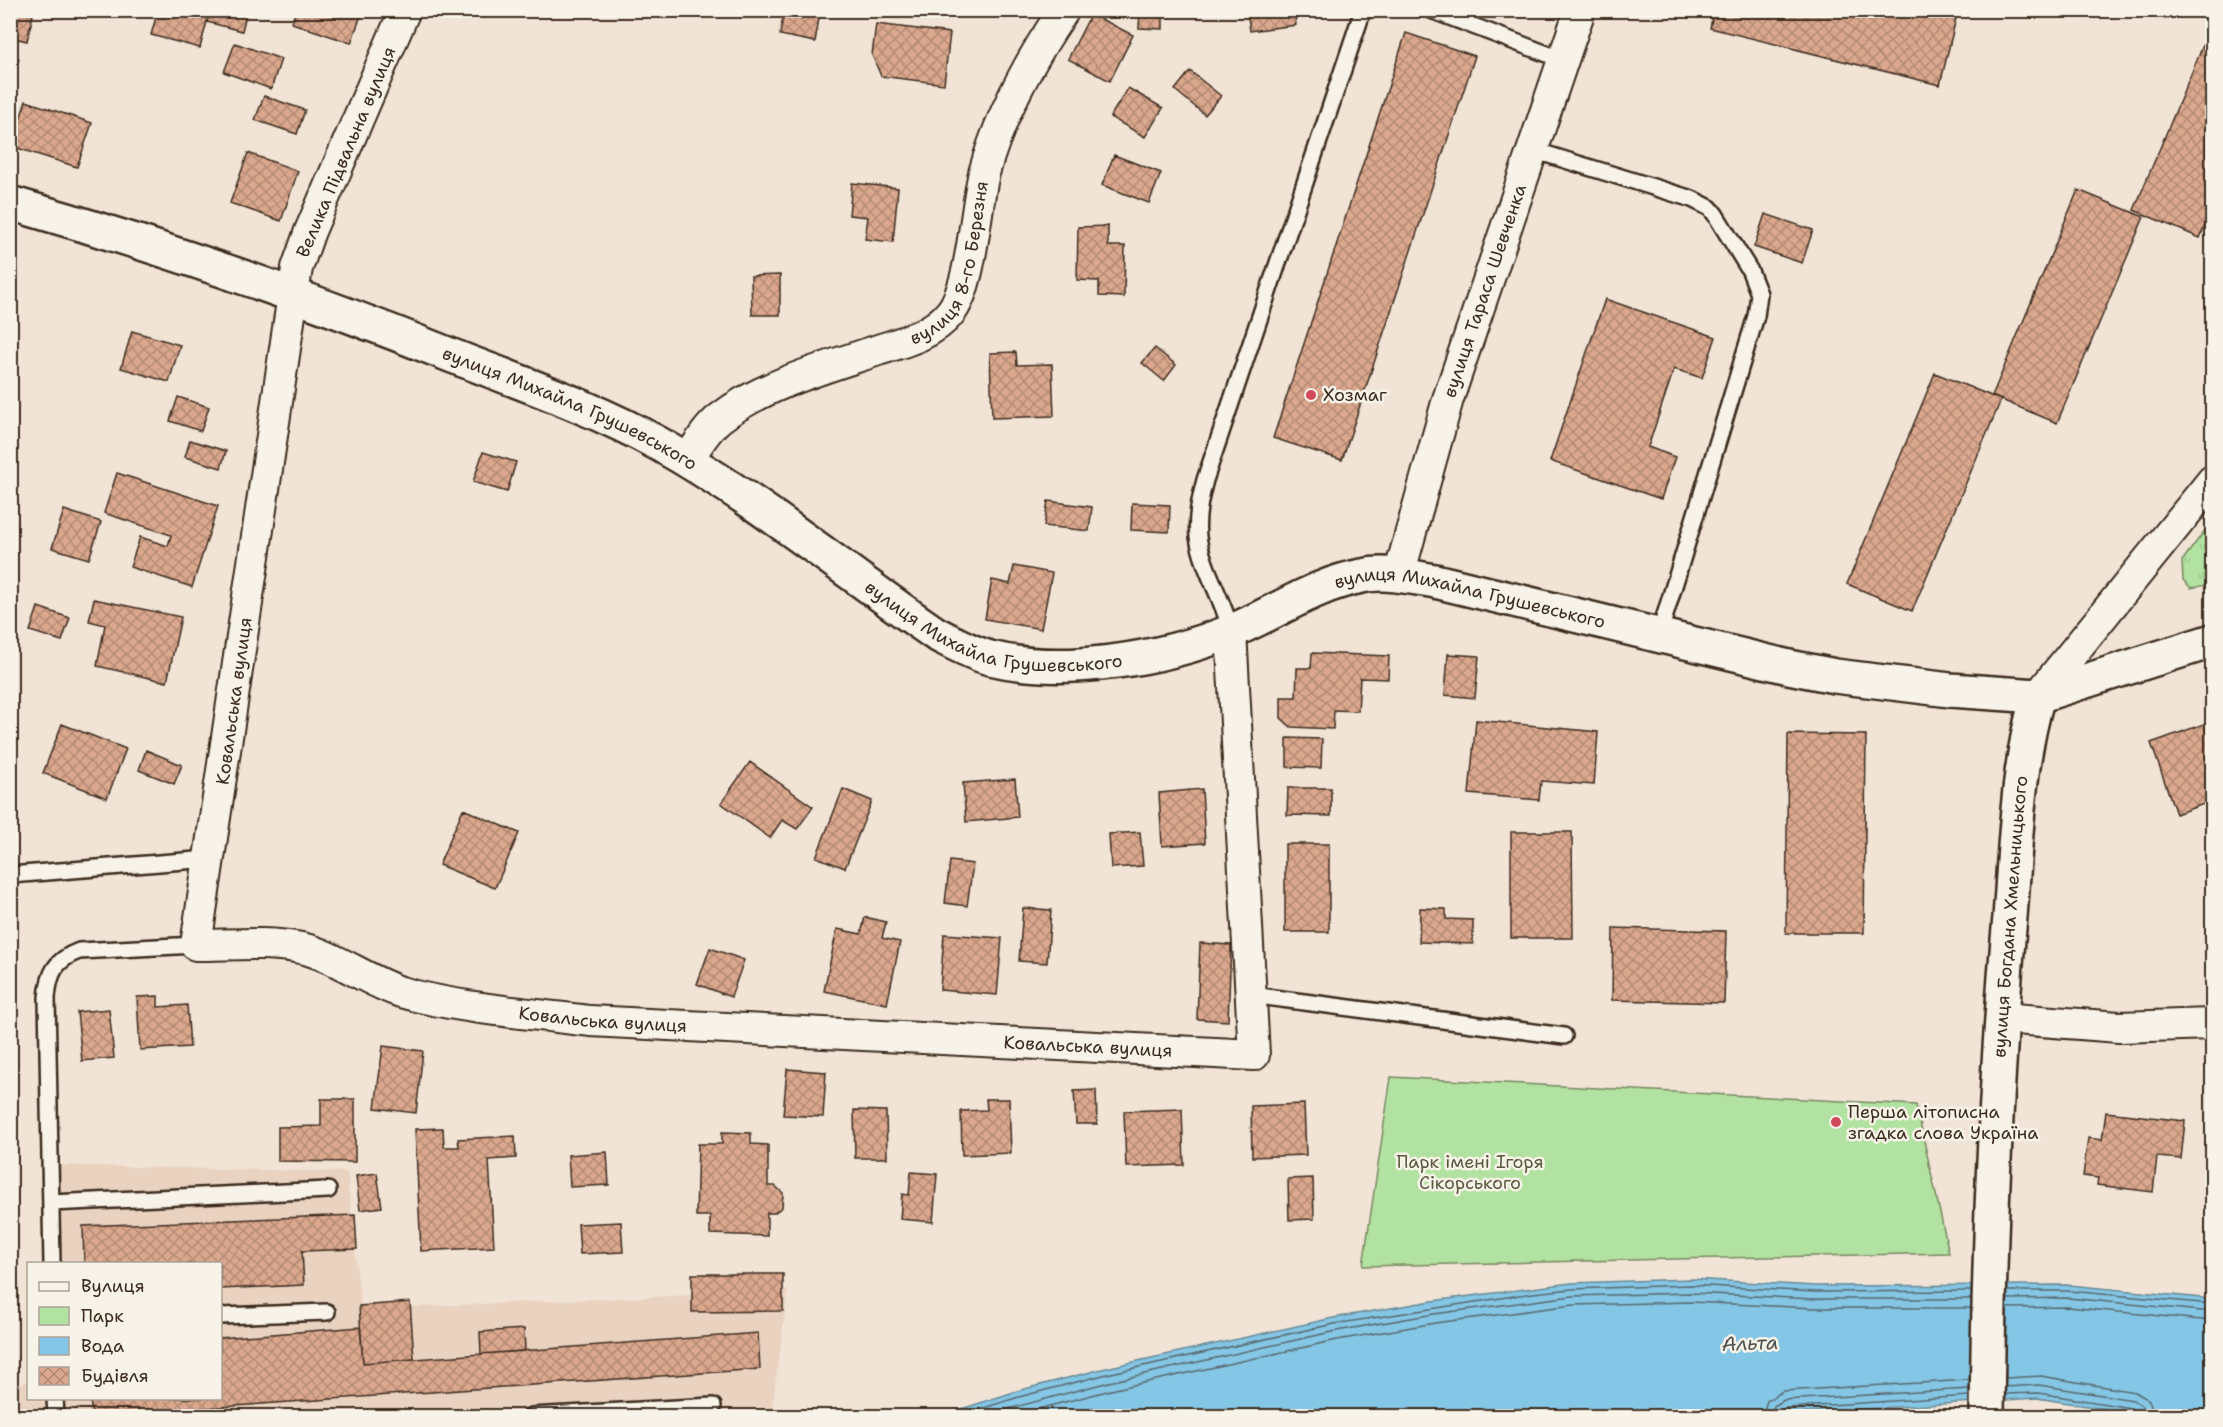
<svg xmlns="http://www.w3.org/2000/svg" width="2223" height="1427" viewBox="0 0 2223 1427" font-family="'Shantell Sans',sans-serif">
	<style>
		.built { fill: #ead2c0 }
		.grass { fill: url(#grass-tufts); stroke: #768660; stroke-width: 1.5 }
		.park { fill: #b2e2a1; stroke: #768660; stroke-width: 1.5 }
		.water { fill: #84c6e5; stroke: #678895; stroke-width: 1.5 }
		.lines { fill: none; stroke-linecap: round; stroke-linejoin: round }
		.shore { stroke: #58686e; stroke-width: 1.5 }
		.building { fill: url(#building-cross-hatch); stroke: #3b2a1e; stroke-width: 1.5 }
		.service-casing { stroke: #3b2a1e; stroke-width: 20 }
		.minor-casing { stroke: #3b2a1e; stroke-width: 34 }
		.secondary-casing { stroke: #3b2a1e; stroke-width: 38 }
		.service { stroke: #f7f3e8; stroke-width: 15 }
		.minor { stroke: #f7f3e8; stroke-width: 30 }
		.secondary { stroke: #f7f3e8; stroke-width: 33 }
		.poi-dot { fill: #d1495b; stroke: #f7f3e8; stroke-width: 2 }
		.labels { text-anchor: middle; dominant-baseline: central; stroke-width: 5; stroke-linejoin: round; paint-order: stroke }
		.street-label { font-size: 18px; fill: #3b2a1e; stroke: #f7f3e8 }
		.poi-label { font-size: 18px; fill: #3b2a1e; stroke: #f7f3e8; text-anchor: start }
		.park-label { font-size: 18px; fill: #59583f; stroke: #f7f3e8 }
		.water-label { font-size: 20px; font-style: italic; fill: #4d5150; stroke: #f7f3e8 }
	</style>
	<defs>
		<pattern id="grass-tufts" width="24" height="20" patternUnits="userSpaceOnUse" patternTransform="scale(1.5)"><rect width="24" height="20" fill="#b2e2a1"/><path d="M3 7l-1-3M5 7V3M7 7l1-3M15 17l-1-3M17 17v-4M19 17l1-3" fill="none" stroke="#9ac28a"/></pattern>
		<pattern id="building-cross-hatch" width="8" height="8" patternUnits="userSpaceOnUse" patternTransform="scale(1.5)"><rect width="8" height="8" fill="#dba88e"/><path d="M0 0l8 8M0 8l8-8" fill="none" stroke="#b38973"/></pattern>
	</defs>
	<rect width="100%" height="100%" fill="#f1e4d6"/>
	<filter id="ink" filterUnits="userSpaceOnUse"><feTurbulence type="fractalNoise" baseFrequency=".0167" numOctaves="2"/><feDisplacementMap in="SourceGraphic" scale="12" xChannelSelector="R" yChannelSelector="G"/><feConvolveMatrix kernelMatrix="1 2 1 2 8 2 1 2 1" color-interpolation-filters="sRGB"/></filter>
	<g filter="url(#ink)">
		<path class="built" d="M60,1165l287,7 14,137 427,-18 -17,125h-760v-27l17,-8v17h192v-134l-162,-1z"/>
		<path class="grass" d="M2212,521v63l-21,4 -8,-8 -1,-19z"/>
		<path class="park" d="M1391,1077l525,28 33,148 -586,13z"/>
		<path class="water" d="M1691,1279l124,7 254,-1 143,14v117h-63l-112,-18 -283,18h-814l77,-25 89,-23 227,-50 99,-17 139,-18z"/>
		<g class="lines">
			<path class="shore" d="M2007,1291h62l143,13
				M2007,1299l61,-1 144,14
				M2007,1308l61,-1 144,14
				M2006,1378l35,-2 94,16 14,8 5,16
				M2005,1387l34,-2 94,15 9,6 3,10
				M2005,1394l33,-1 93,15 5,3 2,5
				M958,1416l61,-19 88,-23 227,-50 199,-31 39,-4 119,-4 124,7 156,-1
				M982,1416l127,-34 227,-51 98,-17 138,-18 119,-3 123,6h157
				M1011,1416l100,-26 226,-50 98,-17 138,-18 118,-3 123,6h157
				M1762,1416l5,-15 16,-10 187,-11
				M1771,1416l3,-10 10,-6 185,-11
				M1779,1416l1,-5 5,-3 184,-12"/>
		</g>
		<path class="building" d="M10,10h24l-7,31 -17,-4z
			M158,10h52l-10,38 -49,-13z
			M210,10h37l-5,21 -35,-9z
			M296,10h67l-12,33 -59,-20z
			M784,10l36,2 -5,30 -35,-7z
			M1140,10h23v19l-24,-1z
			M1247,10h47l2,15 -46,6z
			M1714,10h244l-18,75 -230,-57z
			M1091,14l42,21 -23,46 -42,-22z
			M876,24l74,9 -6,51 -63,-8 -9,-21z
			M2212,24v183l-12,31 -66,-28z
			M1406,33l69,23 -133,404 -69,-22z
			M235,43l46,16 -10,30 -47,-17z
			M10,55l9,4 -9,15z
			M1190,71l31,25 -16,19 -30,-25z
			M1128,88l35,20 -18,29 -35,-20z
			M264,96l41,14 -8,24 -42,-14z
			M26,101l66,22 -15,44 -66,-21z
			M248,153l50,18 -17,50 -51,-18z
			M1114,155l47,18 -12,30 -47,-18z
			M852,183l46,5 -5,54 -28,-3 3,-22 -19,-2z
			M2078,190l66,27 -87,206 -65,-27z
			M1765,214l48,16 -11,33 -48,-16z
			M1108,226v20h17l-1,51 -25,-1v-15l-22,-1 1,-53z
			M780,275v40h-28l-1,-39z
			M1605,299l111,38 -14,41 -28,-9 -26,78 27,10 -14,42 -111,-38z
			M132,331l48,14 -11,37 -48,-14z
			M1155,348l21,17 -12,16 -22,-18z
			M1016,352l1,13 35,-1 2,52 -62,2 -2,-65z
			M1935,373l66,27 -89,211 -65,-27z
			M178,397l31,10 -8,24 -31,-10z
			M190,440l36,11 -5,17 -36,-11z
			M483,452l33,10 -9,30 -34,-10z
			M117,473l101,33 -26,81 -62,-20 10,-30 28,9 3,-11 -67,-22z
			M1048,501l44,6 -3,24 -45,-5z
			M1132,503l38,2 -1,27 -38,-2z
			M64,510l37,12 -12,37 -37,-11z
			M1014,566l38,7 -11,56 -56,-10 7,-39 18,4z
			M94,599l87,18 -14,65 -70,-16 8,-41 -16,-4z
			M38,607l32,11 -8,23 -32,-10z
			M1312,653l77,3 -1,23 -28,-1 -2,33 -24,-1 -1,19 -42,-2 -10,-9v-21h15l1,-29h14z
			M1448,654l31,2 -4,42 -30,-3z
			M1476,720l122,12 -4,53 -53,-4 -2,19 -70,-6z
			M2212,721v80l-36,13 -25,-71z
			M62,724l64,25 -19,49 -64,-25z
			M1788,734l78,1 -2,198h-78z
			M1287,738l35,1 -1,29 -34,-1z
			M146,750l36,15 -8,19 -35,-14z
			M750,762l63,45 -16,22 -15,-9 -12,18 -49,-35z
			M1015,779l3,38 -52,5 -3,-39z
			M1288,788h43v28l-44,-1z
			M843,789l29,12 -27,67 -29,-11z
			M1202,789l3,54 -43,3 -3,-53z
			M463,809l56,24 -24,55 -56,-23z
			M1140,832l3,34 -32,2 -2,-34z
			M1511,832h61l1,106h-62z
			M1285,844h44v88h-44z
			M950,861l23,3 -6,42 -22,-3z
			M1023,908l28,2 -4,53 -28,-2z
			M1420,908l26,1v10l27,1v24l-54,-2z
			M865,917l21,5 -4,16 18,4 -13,62 -63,-13 13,-62 24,5z
			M1613,928l113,3 -2,72 -112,-3z
			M944,934l58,4 -5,57 -57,-5z
			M1200,943l31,2 -3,76 -31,-2z
			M710,948l34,12 -13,37 -34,-13z
			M158,996v11l29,-2 3,42 -50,3 -3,-53z
			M109,1009l5,49 -32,3 -5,-49z
			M383,1046l40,5 -7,62 -41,-5z
			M787,1069l39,3 -3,45 -40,-2z
			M1096,1090l1,34h-21l-2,-33z
			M321,1099h34v63l-77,-1v-34l43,-1z
			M986,1099h23l2,54 -49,2 -1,-44 26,-1z
			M1304,1104l2,51 -54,2 -1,-51z
			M1182,1109l2,56 -58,2 -2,-56z
			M854,1110l32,1 1,47h-32z
			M2106,1112l79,9 -4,38 -24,-2 -4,35 -56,-7 1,-7 -15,-2 5,-38 14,2z
			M443,1128l1,19h15l-1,-8 57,-3 1,22 -27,2 5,87 -73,4 -6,-122z
			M722,1132l29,1v11l17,1v41h7l8,7 -1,14 -8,6h-7v23l-57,-2v-18h-14l2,-72h24z
			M607,1152l2,33 -39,2 -2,-32z
			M911,1172l26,2 -4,48 -33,-3 2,-25 7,1z
			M377,1173l5,34 -22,3 -4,-34z
			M1313,1178l1,41 -25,1 -1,-41z
			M355,1215l2,34 -55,2 2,34 -84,4v-25h-136l-1,-38z
			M621,1222l2,30 -43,2 -2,-30z
			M692,1274h91v37l-91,1z
			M410,1302l4,57 -51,4 -4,-57z
			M360,1327l3,36 395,-30 2,36 -668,47 -2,-18h130v-60z
			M524,1329l1,22 -44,3 -1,-22z"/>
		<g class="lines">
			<defs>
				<path id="service" d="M1431,10l132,50
					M1533,150l159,49 18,9 5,6 35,57 9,23 -3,22 -97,319
					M1231,631c-8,-32 -28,-62 -33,-94 -2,-20 2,-38 7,-57l158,-470
					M10,875l199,-16
					M1251,995l313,41
					M51,1203l277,-13
					M52,1264l-5,-266c2,-25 8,-38 32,-47l117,-6
					M220,1316l107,-4
					M55,1398l1,18
					M531,1416l182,-10"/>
				<g id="minor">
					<path id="s1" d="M405,10l-95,221 -13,37 -101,677c34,0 72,-4 105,3 33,7 66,33 100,44 59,17 128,21 189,29l664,34 -23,-424"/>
					<path id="s2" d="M687,461c10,-15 19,-32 33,-43 42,-33 108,-51 158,-68 25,-8 54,-15 72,-37 22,-26 25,-104 34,-140 16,-58 46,-113 80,-163"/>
					<path id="s3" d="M1399,575l49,-176 132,-389"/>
					<path d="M2038,696l174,-215"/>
					<path d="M2001,1018l118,9 93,-3"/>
				</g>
				<g id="secondary">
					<path id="s4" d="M10,203c150,43 296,94 440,152 69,27 145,53 209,89 98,55 185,127 277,190 18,9 35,19 54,24 73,18 173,1 242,-27 43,-18 84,-47 130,-55 23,-5 50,1 73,5l354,86 46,9 115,14 88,6 174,-55"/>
					<path id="s5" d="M1987,1416c2,-167 8,-333 23,-499 6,-74 7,-151 28,-221"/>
				</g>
			</defs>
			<use href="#service" class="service-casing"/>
			<use href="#minor" class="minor-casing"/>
			<use href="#secondary" class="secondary-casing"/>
			<use href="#service" class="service"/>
			<use href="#minor" class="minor"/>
			<use href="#secondary" class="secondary"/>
		</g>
	</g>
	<g class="poi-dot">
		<circle cx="1311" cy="395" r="6"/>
		<circle cx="1836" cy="1122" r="6"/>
	</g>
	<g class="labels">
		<g class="street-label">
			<text transform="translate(346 152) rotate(-67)">Велика Підвальна вулиця</text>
			<text stroke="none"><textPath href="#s2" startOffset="354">вулиця 8-го Березня</textPath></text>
			<text stroke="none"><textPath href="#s3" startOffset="297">вулиця Тараса Шевченка</textPath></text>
			<text stroke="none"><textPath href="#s4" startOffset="597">вулиця Михайла Грушевського</textPath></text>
			<text stroke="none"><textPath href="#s4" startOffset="1587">вулиця Михайла Грушевського</textPath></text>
			<text stroke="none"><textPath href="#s4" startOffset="1083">вулиця Михайла Грушевського</textPath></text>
			<text transform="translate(234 701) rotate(-82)">Ковальська вулиця</text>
			<text stroke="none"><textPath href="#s5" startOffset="500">вулиця Богдана Хмельницького</textPath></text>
			<text stroke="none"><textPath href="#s1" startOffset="1383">Ковальська вулиця</textPath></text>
			<text stroke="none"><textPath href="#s1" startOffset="1869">Ковальська вулиця</textPath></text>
		</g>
		<g class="poi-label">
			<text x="1323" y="395">Хозмаг</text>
			<text x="1848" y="1112">Перша літописна<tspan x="1848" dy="21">згадка слова Україна</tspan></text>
		</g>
		<g class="park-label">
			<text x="1470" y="1162">Парк імені Ігоря<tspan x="1470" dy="21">Сікорського</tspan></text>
		</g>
		<g class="water-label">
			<text transform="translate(1750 1343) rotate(-2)">Альта</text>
		</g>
	</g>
	<rect width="2223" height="1427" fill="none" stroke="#f7f3e8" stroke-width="36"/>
	<rect x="18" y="18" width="2187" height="1391" fill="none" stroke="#3b2a1e" stroke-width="2" filter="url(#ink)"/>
	<rect x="27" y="1262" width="195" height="138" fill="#f7f3e8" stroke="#aca397" stroke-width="1.5"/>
	<rect x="39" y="1282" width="30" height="9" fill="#f7f3e8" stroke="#aca397" stroke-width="1.5"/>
	<text x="81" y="1292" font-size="18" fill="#3b2a1e">Вулиця</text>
	<rect x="39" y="1307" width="30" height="18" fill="#b2e2a1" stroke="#aca397" stroke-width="1.5"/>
	<text x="81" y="1322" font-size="18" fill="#3b2a1e">Парк</text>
	<rect x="39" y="1337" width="30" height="18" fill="#84c6e5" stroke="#aca397" stroke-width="1.5"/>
	<text x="81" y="1352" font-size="18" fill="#3b2a1e">Вода</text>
	<rect x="39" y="1367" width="30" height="18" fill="url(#building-cross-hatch)" stroke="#aca397" stroke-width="1.5"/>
	<text x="81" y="1382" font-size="18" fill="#3b2a1e">Будівля</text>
</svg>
